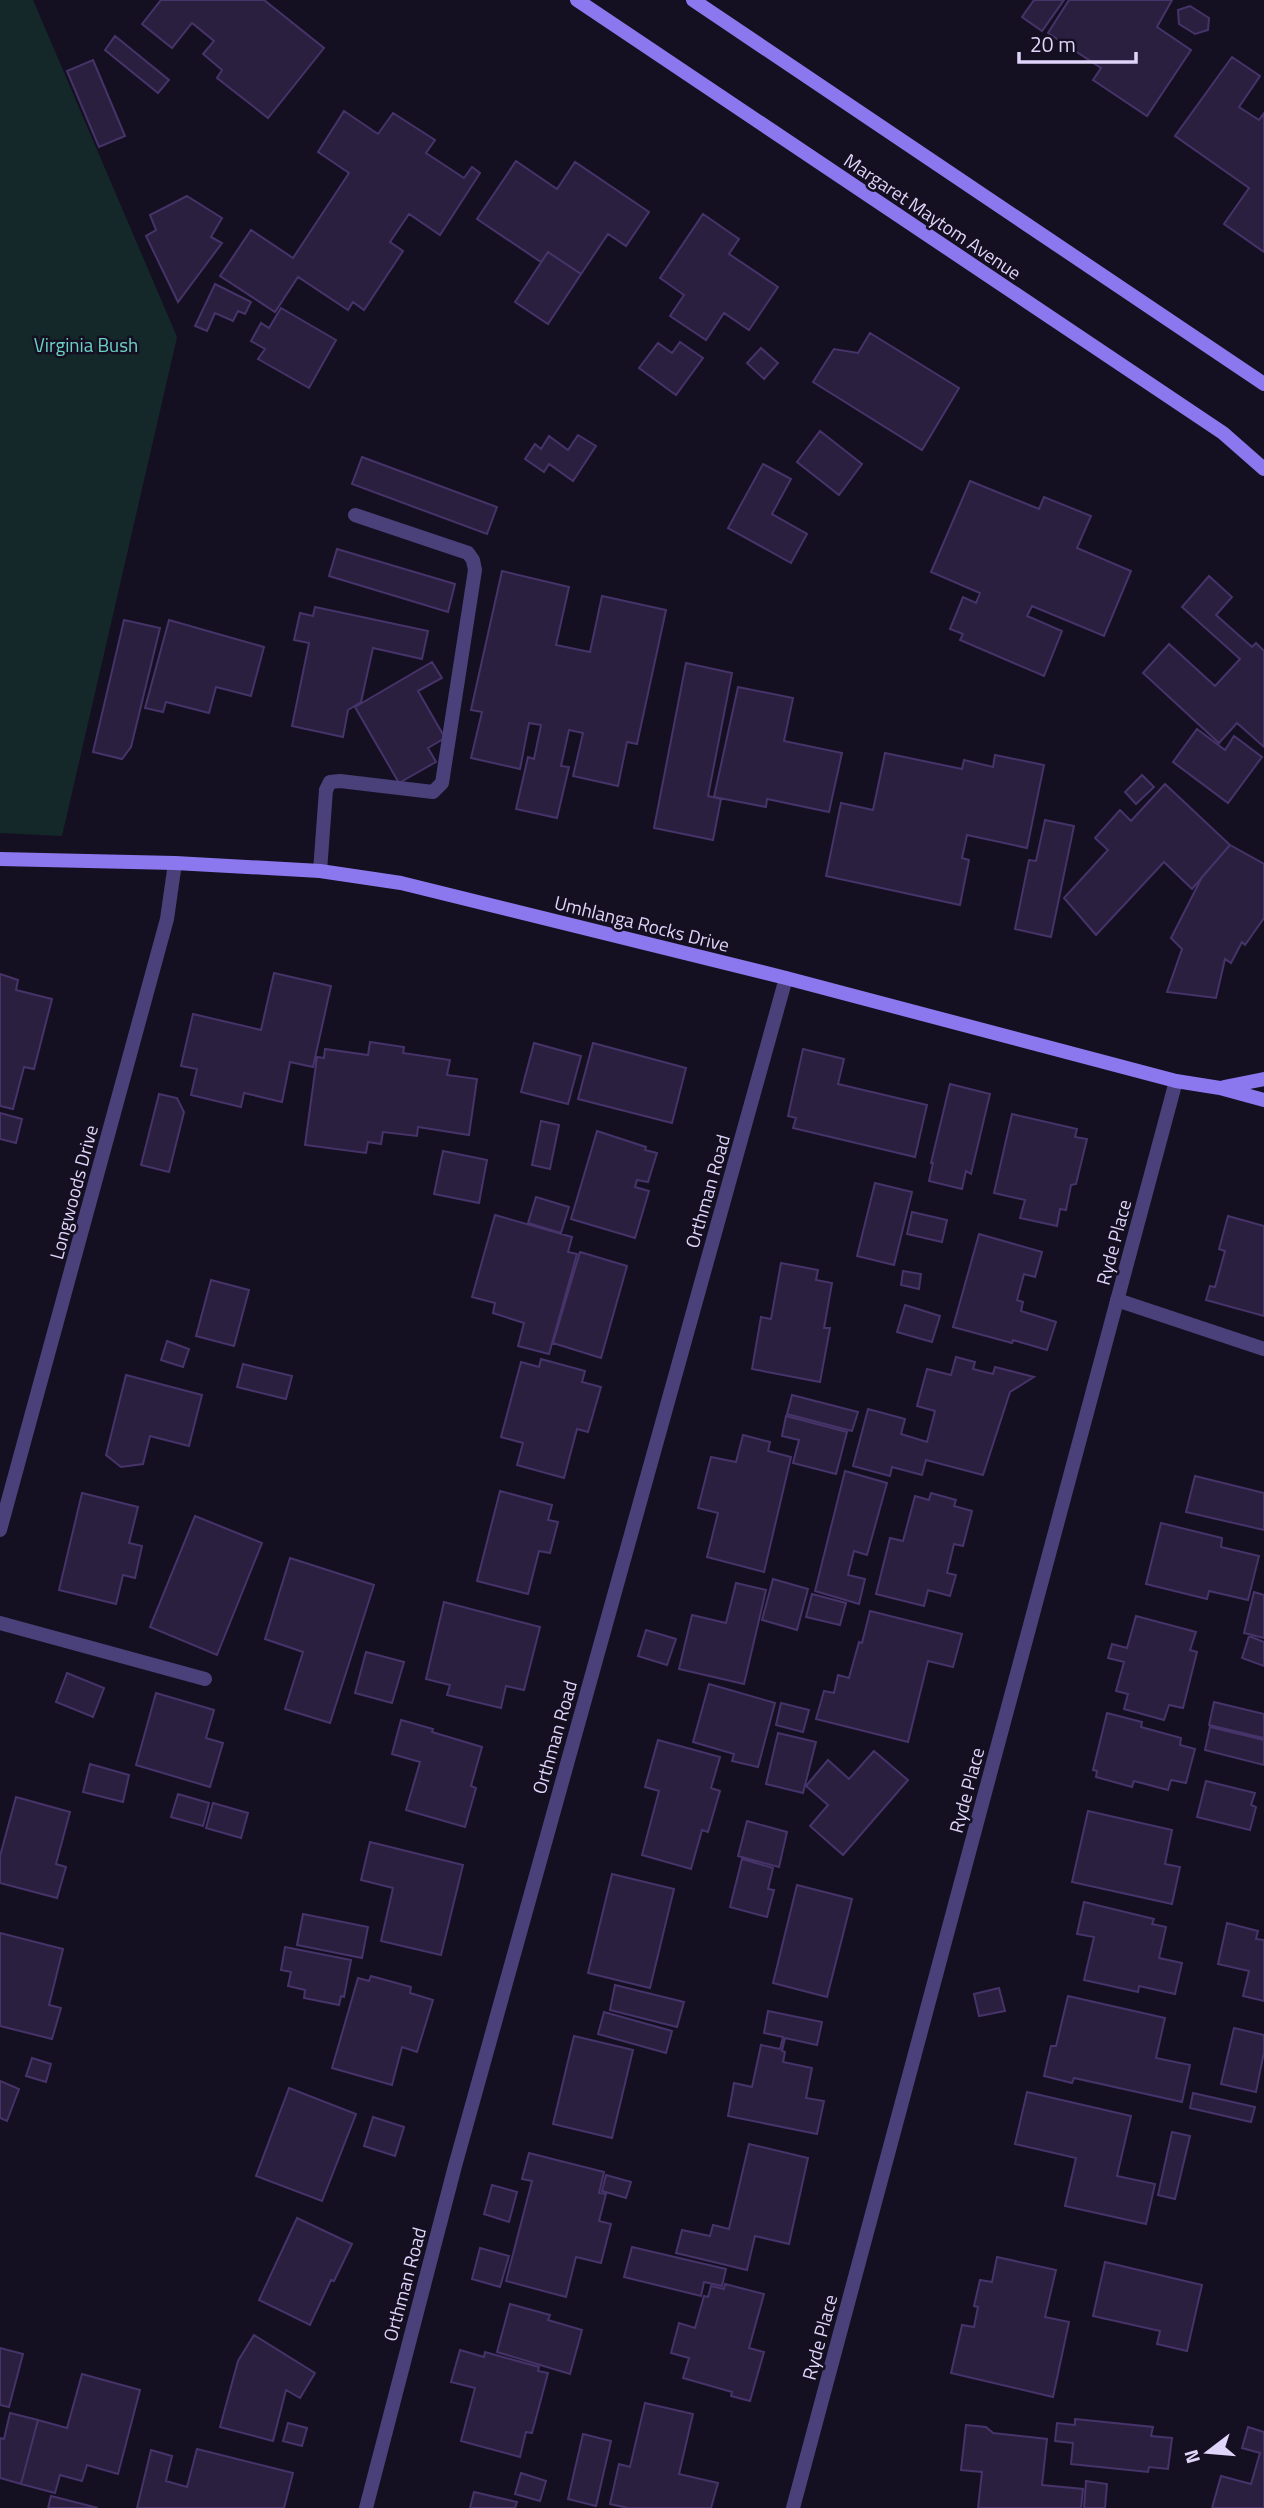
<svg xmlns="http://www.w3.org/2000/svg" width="1264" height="2508" viewBox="0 0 1264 2508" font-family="'Titillium Web',sans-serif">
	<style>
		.green { fill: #14282a }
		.building { fill: #2a1f3f; stroke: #463369; stroke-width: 2 }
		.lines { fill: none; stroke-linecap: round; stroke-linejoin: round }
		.lane { stroke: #4b417a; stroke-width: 14 }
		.street { stroke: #4b417a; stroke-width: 14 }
		.secondary { stroke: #8c78ee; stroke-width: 14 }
		.labels { text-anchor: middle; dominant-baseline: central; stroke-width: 5; stroke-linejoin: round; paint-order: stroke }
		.street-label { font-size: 19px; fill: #dfd5fa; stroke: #151021 }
		.park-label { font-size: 19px; fill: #6ad1c6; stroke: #151021 }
	</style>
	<rect width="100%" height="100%" fill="#151021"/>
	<path class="green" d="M0,0h33l144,337 -115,499 -62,-3z"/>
	<path class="building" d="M161,0h103l60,48 -56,70 -51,-40 5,-8 -19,-16 11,-13 -22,-18 -20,25 -30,-24z
		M1034,0h30l-22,31 -20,-14z
		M1069,0h103l-15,27 34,23 -44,66 -54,-36 8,-12 -53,-35z
		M1190,6l19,12 -1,12 -13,4 -16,-10 -1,-14z
		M115,36l54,44 -11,13 -53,-43z
		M1232,57l28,19 -21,31 20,13 5,-7v139l-40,-28 25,-36 -74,-52z
		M93,60l32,76 -26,11 -32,-76z
		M344,111l34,23 15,-21 42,27 -9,13 38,25 8,-11 8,6 -40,62 -31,-21 -19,28 13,9 -39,59 -11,-8 -5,8 -50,-33 -23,35 -55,-36 31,-46 42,28 56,-85 -31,-21z
		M516,161l41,28 18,-27 74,50 -23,34 -18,-12 -27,40 -33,-22 -7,10 -64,-43z
		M187,196l35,22 -11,19 11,6 -44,59 -32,-66 10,-6 -6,-15z
		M703,214l36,25 -10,15 49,33 -29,43 -25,-17 -18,27 -36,-24 14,-21 -24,-17z
		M548,252l33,22 -33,50 -33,-22z
		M215,284l36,18 -6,12 -7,-3 -5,10 -18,-8 -8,18 -12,-5z
		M281,308l55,32 -27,48 -51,-29 7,-10 -14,-8 10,-18 8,5z
		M870,333l89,55 -37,62 -109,-68 21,-33 24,4z
		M680,342l23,16 -27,37 -37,-27 19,-25 14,10z
		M761,348l17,15 -14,16 -17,-16z
		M820,431l42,33 -23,31 -42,-33z
		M578,435l18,11 -23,35 -24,-17 -5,8 -19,-13 10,-15 6,5 8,-13 19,14z
		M362,457l135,50 -10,27 -135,-50z
		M763,464l28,15 -19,35 35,20 -16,29 -63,-35z
		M970,481l69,28 5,-12 47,19 -14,32 54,23 -27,65 -72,-30 -5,10 35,15 -18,45 -84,-36 3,-6 -13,-5 13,-32 13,6 4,-10 -49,-21z
		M337,549l118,35 -7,28 -119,-36z
		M502,571l67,16 -13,58 34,7 12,-56 64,14 -29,134 -10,-2 -9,44 -45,-10 10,-43 -14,-3 -8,36 8,1 -12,51 -41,-9 12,-52 6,2 7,-34 -12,-2 -9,46 -49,-11 11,-46 -11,-2z
		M1209,576l23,21 -16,18 36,32 4,-4 8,8v96l-27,-24 -18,20 -76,-70 26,-29 46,42 25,-27 -58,-52z
		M315,607l113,24 -6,28 -49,-11 -12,54 -13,8 -5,27 -51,-11 17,-83 -15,-3 6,-27 13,3z
		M124,620l36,8 -29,119 -9,12 -29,-7z
		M169,620l95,27 -13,49 -35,-9 -7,26 -43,-11 -3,10 -18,-4z
		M432,662l10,16 -24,13 27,47 -17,10 8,14 -37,21 -44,-76z
		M686,663l46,10 -24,123 13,3 -8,41 -59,-12z
		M738,687l55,11 -9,43 58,12 -13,59 -62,-13 -1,8 -52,-10z
		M1197,729l28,21 9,-14 28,21 -34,46 -55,-41z
		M885,753l77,16 2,-9 29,7 2,-12 49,10 -17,83 -60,-13 -5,23 7,2 -9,45 -134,-29 15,-73 32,7z
		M1142,775l12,12 -18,17 -11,-12z
		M1165,784l65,61 -38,44 -28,-27 -68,73 -32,-37 44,-48 -13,-12 25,-28 11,11z
		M1045,820l29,6 -23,111 -36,-8 14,-69 7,1z
		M1230,845l34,19v54l-19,27 -3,-3 -11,21 -6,-4 -9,39 -49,-6 15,-43 -11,-11 31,-61z
		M274,973l57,13 -18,81 -23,-5 -8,40 -38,-9 -3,14 -50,-12 6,-26 -16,-3 12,-52 68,16z
		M0,974l18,6 -2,10 36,9 -18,70 -10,-2 -11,42 -13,-3z
		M370,1042l34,5 -1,6 47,7 -3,15 30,4 -8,56 -51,-8 -1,9 -34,-4 -2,12 -13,-2 -2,11 -61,-8 12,-88 7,1 1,-9 43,6z
		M534,1043l47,13 -13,48 -47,-12z
		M593,1043l93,25 -14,55 -94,-24z
		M803,1049l41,10 -6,25 89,21 -12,52 -122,-29 3,-10 -8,-2z
		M950,1084l40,10 -19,80 -5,-3 -4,18 -33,-8 4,-18h-2z
		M159,1094l18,4 7,14 -15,60 -28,-7z
		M0,1113l22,6 -6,24 -16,-4z
		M1012,1114l65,15 -2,8 12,2 -11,45 -5,1 -5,25 -6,-1 -3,17 -37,-8 5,-18 -31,-7z
		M541,1121l18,4 -9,44 -18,-4z
		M597,1131l49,16 -1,3 12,3 -9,29 -11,-2 -2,7 14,4 -14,47 -64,-19z
		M443,1151l44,9 -8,43 -45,-9z
		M875,1183l37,9 -18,73 -37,-9z
		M536,1197l33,10 -8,26 -33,-10z
		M912,1212l35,8 -5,22 -35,-8z
		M495,1215l77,22 -4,15 9,2 -28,100 -31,-8 6,-23 -31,-10 2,-10 -23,-6z
		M1228,1216l36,10v90l-58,-16 4,-14 5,1 10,-36 -6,-2z
		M979,1234l63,18 -7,25 -11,-3 -7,26 6,2 -2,9 35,11 -9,28 -34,-10 -1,3 -59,-16z
		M580,1252l47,14 -26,92 -48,-15z
		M781,1263l37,7 -2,10 16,3 -8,45h6l-10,54 -68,-13 9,-52 10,2z
		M903,1271l18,3 -2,15 -18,-4z
		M211,1280l38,10 -15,56 -38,-10z
		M905,1305l35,11 -8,26 -35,-10z
		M167,1341l22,8 -6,18 -22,-7z
		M956,1357l19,5 -2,7 20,5 2,-7 39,10 -24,15 -27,83 -57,-15 -4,15 -30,-8 -2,9 -37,-10 15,-57 37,10 -4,15 26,8 8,-31 -18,-5 10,-37 24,6z
		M541,1359l44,12 -3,11 19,5 -13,45 -11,-3 -13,49 -47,-13 6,-22 -22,-6 20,-75 18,5z
		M243,1364l49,12 -6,23 -49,-12z
		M126,1375l76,20 -13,51 -39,-10 -7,28 -22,3 -15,-12z
		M792,1395l66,17 -6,19 -65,-17z
		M786,1416l61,16 -11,42 -43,-11 6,-23 -17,-4z
		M743,1435l27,7 -2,9 23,6 -27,115 -57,-15 11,-44 -20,-5 13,-51 25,5z
		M845,1471l42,12 -20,72 -13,-4 -6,24 17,4 -6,25 -44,-13z
		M1195,1476l69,17v37l-78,-18z
		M500,1491l52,14 -4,15 10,2 -8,31 -11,-2 -11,43 -51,-13z
		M82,1493l56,14 -9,36 13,3 -7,32 -12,-3 -7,29 -57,-14z
		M931,1493l25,7 -2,6 18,5 -9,35 -9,-2 -7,29 9,2 -6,21 -22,-6 -4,16 -48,-12 14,-56 13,3 12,-45 14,4z
		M195,1516l67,27 -45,112 -67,-28z
		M1161,1523l61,15 -1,9 38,9 -11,44 -39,-9 -2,8 -61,-15z
		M290,1558l84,27 -44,138 -45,-14 18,-57 -38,-13z
		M773,1579l35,10 -11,41 -35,-10z
		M736,1583l30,7 -22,94 -65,-15 13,-54 34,8z
		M1254,1592l10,3v43l-20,-5z
		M812,1594l34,9 -6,22 -34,-8z
		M444,1602l96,25 -16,63 -18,-4 -5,22 -54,-13 3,-10 -24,-6z
		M870,1611l92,23 -9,33 -25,-6 -20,81 -92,-23 8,-28 10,2 4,-18 11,3 10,-36 3,1z
		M1136,1616l60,16 -6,18 7,2 -14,56 -14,-3 -5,15 -40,-11 4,-15 -12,-3 8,-29 -16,-4 4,-14 15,4z
		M646,1630l30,9 -9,26 -29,-9z
		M1249,1636l15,6v24l-22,-8z
		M366,1652l38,10 -12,41 -37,-10z
		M67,1673l37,15 -11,29 -37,-15z
		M709,1684l66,19 -17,64 -26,-6 2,-7 -41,-12z
		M156,1693l58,17 -8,28 17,5 -13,44 -74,-22z
		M1214,1702l50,12v24l-55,-13z
		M781,1703l28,7 -6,22 -27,-7z
		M1107,1713l35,9 -1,5 40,11 -1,7 15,4 -9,34 -15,-3 -3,10 -34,-9 -2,6 -36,-10 1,-6 -4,-1z
		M401,1720l32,9 -1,3 50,15 -11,39 5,2 -11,39 -59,-17 14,-48 -28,-8z
		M1210,1727l54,13v25l-59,-15z
		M778,1733l38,9 -13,51 -37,-9z
		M658,1740l62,17 -9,31 9,3 -12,41 -6,-2 -11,39 -49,-14 17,-64 -14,-4z
		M874,1751l34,29 -65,75 -33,-29 18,-21 -22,-19 22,-26 21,19z
		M90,1764l39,11 -6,27 -40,-10z
		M1206,1781l49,12 -4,12 5,2 -6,23 -53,-13z
		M178,1794l31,9 -6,23 -32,-9z
		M16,1797l54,15 -14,52 10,3 -9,31 -57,-15v-27z
		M213,1803l35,10 -7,25 -35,-10z
		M1088,1811l84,19 -7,34 15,3 -8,37 -100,-22z
		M747,1821l40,11 -8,35 -41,-11z
		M370,1842l93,23 -22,90 -60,-14 12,-53 -32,-8z
		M742,1859l31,9 -5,21 6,1 -7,27 -37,-10z
		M612,1874l62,15 -24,99 -62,-15z
		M797,1885l55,14 -25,98 -54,-14z
		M1084,1902l70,17 -2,5 14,3 -7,31 23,5 -7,31 -36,-8 -1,6 -54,-12 10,-43 -17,-3z
		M303,1914l65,13 -6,31 -65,-13z
		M1227,1923l31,8 -2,8 8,1v61l-21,-5 6,-25 -31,-7z
		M0,1933l63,16 -14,56 12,3 -9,31 -52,-13z
		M285,1947l66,13 -7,37 -3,-1 -2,9 -35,-7 1,-8 -17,-4 3,-14 -10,-2z
		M371,1976l40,11 -1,6 23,7 -16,52 -15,-5 -10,38 -60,-17 26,-90 11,3z
		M615,1985l69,17 -7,25 -67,-17z
		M999,1988l6,23 -26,5 -5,-22z
		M1068,1996l97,22 -9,40 34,7 -8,37 -108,-24 -2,5 -28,-7 7,-30h5z
		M768,2011l54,11 -5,23 -32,-7 -3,13 3,1 -2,10 29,6 -6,30 18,3 -7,33 -89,-18 6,-33 18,4 9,-42 19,4 3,-12 -19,-4z
		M604,2012l68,19 -6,22 -68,-19z
		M1234,2028l30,7v17l-8,40 -35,-8z
		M574,2036l59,14 -21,88 -59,-14z
		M32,2058l19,6 -5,18 -20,-6z
		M0,2081l19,8 -12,32 -7,-3z
		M289,2088l67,26 -34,87 -66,-25z
		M1027,2092l104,24 -14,60 38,8 -9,40 -81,-18 11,-48 -61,-14z
		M1193,2093l62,14 -4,15 -61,-14z
		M373,2117l31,10 -9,29 -31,-10z
		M1172,2132l18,4 -15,63 -17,-4z
		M749,2144l59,14 -19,86 -34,-8 -8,34 -71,-17 6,-23 28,6 3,-11 16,4z
		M529,2153l75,19 -5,21 7,1 -7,27 12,3 -10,39 -25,-6 -10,40 -60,-16 26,-100 -10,-2z
		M606,2175l25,7 -5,16 -24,-7z
		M492,2185l25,7 -8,30 -25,-8z
		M297,2218l55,26 -18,37 -3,-1 -21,45 -51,-25z
		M632,2247l94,22 -4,17 -18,-4 -3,14 -77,-19z
		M480,2248l29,8 -9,31 -28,-8z
		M997,2257l59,13 -11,47 24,5 -16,75 -102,-24 11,-48 12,2 4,-20 -4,-1 6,-26 12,2z
		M1105,2262l97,23 -15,66 -30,-7 3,-13 -67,-15z
		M725,2284l39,10 -15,54 15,4 -14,49 -19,-5 1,-4 -49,-14 6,-20 -18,-5 8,-30 16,5 9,-32 4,1 3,-11 13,3z
		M510,2304l40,11 -2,5 34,10 -12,44 -73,-22z
		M254,2335l61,38 -15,25 -14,-8 -13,51 -53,-14 18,-66z
		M0,2348l23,6 -14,53 -9,-2z
		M460,2350l24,7 1,-5 54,15 -1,4 10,2 -16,60 -6,-1 -6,25 -59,-16 14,-53 -24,-6z
		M82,2374l58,16 -22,84 -31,-9 -5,16 -22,-6 -5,18 -34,-9 17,-64 29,8z
		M645,2403l48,11 -14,60 39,9 -7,25h-83l-18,-4 9,-40 11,3z
		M10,2413l28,7 -17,64 -21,-6v-40l4,1z
		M1075,2419l78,8 -2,9 21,2 -4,31 -19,-2 -1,5 -77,-8 2,-21 -18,-2 2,-18 18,2z
		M288,2423l19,5 -5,18 -19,-5z
		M966,2425l20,2 7,6 54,6 -5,46 41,4 -2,19h-103l4,-36 -21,-2z
		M1248,2427l16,5v76h-52l9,-32 30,8 9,-31 -18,-5z
		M583,2434l28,7 -15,65 -28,-7z
		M197,2449l96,24 -9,35h-147l14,-58 21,6 -6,25 21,6z
		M521,2473l25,8 -6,20 -25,-7z
		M1086,2481l21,3 -2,24h-21z
		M474,2492l43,10 -2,6h-45z
		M51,2496l47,12h-50z"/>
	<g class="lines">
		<path class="lane" d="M320,871l6,-81 4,-8 10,-1 93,11 9,-9 33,-213 -2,-10 -5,-7 -113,-38
			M1117,1300l147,49
			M0,1623l205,56"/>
		<path class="street" d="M0,1530l167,-611 8,-56
			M366,2508l89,-342 331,-1188
			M793,2508l383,-1427"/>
		<path class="secondary" d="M577,0l646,433 41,36
			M693,0l571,384
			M0,859l175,4 145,8 81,12 385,95 390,103 44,7 44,12
			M1224,1087l40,-8"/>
	</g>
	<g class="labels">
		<g class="street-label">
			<text transform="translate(933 216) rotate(34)">Margaret Maytom Avenue</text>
			<text transform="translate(642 923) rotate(14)">Umhlanga Rocks Drive</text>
			<text transform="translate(707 1191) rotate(-74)">Orthman Road</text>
			<text transform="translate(73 1192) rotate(-75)">Longwoods Drive</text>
			<text transform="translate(1113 1242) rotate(-75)">Ryde Place</text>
			<text transform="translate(554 1737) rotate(-74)">Orthman Road</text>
			<text transform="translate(966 1790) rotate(-75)">Ryde Place</text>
			<text transform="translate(404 2284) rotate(-75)">Orthman Road</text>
			<text transform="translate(819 2337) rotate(-75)">Ryde Place</text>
		</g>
		<g class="park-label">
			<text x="86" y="344">Virginia Bush</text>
		</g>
	</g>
	<g transform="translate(1208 2452) rotate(254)" stroke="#151021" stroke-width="5" paint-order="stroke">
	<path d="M0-5L12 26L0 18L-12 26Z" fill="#dfd5fa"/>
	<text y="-10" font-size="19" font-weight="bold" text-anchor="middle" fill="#dfd5fa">N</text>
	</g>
	<path d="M1019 52v10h117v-10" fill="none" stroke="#dfd5fa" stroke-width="3.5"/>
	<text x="1030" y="52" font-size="21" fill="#dfd5fa" stroke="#151021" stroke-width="5" paint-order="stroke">20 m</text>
</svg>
